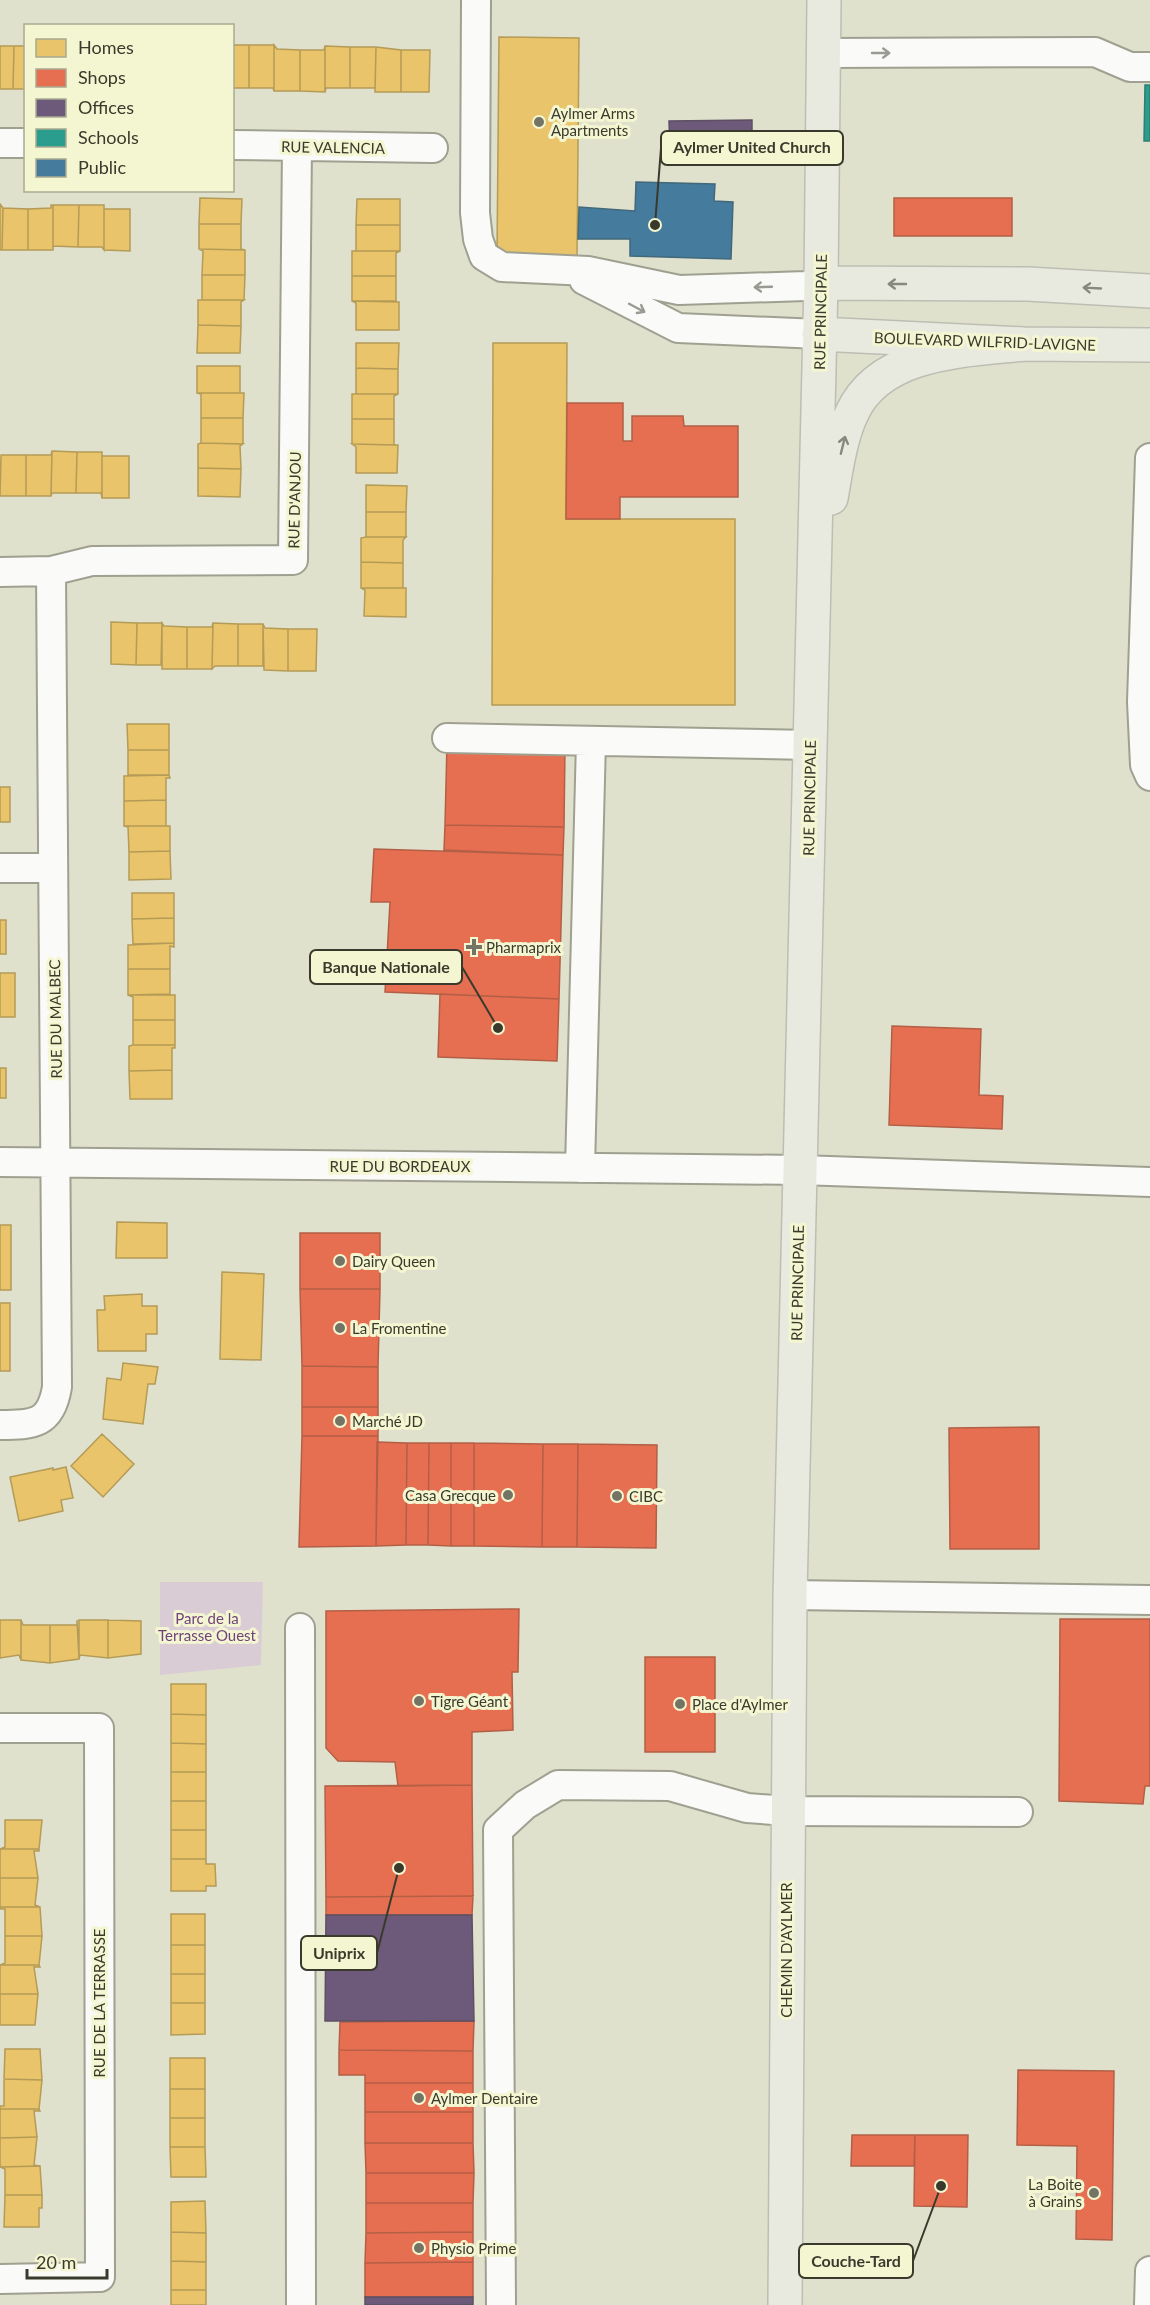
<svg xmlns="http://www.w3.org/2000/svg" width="1150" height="2305" viewBox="0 0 1150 2305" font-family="Lato,sans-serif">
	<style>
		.green { fill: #d9ccd4 }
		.homes { fill: #e9c46a; stroke: #b49b57; stroke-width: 1.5 }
		.shops { fill: #e76f51; stroke: #b35f46; stroke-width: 1.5 }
		.offices { fill: #6d597a; stroke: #5d5063; stroke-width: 1.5 }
		.schools { fill: #2a9d8f; stroke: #2e7f71; stroke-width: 1.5 }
		.public { fill: #457b9d; stroke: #41687b; stroke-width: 1.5 }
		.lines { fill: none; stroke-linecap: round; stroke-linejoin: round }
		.minor-casing { stroke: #9fa090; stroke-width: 32 }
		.major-casing { stroke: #bdbeb3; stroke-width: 36 }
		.minor { stroke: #fafaf8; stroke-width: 28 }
		.major { stroke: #e9eadf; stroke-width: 33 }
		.oneway { stroke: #9a9a92 }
		.oneway2 { stroke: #88897d }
		.poi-dot { fill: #737464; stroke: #f4f6d2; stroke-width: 2 }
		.labels { text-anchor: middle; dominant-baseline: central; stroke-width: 6; stroke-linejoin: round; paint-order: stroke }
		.poi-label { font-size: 15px; fill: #393a2c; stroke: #f4f6d2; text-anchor: start }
		.street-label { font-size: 15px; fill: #393a2c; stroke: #f4f6d2 }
		.park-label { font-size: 15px; fill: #70427c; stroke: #f4f6d2 }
		.leader { fill: none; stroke: #393a2c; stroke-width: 2 }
		.callout-dot { fill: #393a2c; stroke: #f4f6d2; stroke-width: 2 }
		.callout { fill: #f4f6d2; stroke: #393a2c; stroke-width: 2 }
		.callout-label { font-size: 16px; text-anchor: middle; font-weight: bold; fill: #393a2c }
	</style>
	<rect width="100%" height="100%" fill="#e0e1cd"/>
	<path class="green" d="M160,1582h103l-2,83 -101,10z"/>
	<path class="homes" d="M499,37l80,1 -2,218 -80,-1z
		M232,45h17v43h-17z
		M249,45h25v46l-1,-3h-24z
		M274,45l3,4 23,1v41h-26z
		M0,46h14l-1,43h-13z
		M14,46h12v43h-13z
		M325,46v46l-25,-1v-41h24z
		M325,46l25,1v41h-24l-1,4z
		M350,47h26l-1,45v-4h-25z
		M376,47l25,3v42h-26z
		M401,50h29l-1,42h-28z
		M200,198l42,1 -1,25h-42z
		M357,199h43v26h-44z
		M0,204l3,4 -1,42h-2z
		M51,205h2v45h-25v-41l23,-1z
		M53,205h26l-1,42 -25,-1z
		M79,205h25v45l-2,-3h-24z
		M3,208l25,1v41h-26z
		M104,209h26v42l-26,-1z
		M199,224h42v25l4,1 -46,-1z
		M356,225h44v26h-44z
		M199,249l46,1v25h-43l1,-24z
		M352,251h48l-4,2v23h-44z
		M202,275h43l-1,25h-42z
		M352,276h44v25h-44z
		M198,300h46l-3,2v24l-43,-1z
		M352,301l47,1v28h-43v-27z
		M198,325l43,1 -1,27h-43z
		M356,343h43l-1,26 -42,-1z
		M493,343h74l-1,176h169v186h-243z
		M197,366h43v27h-43z
		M356,368l42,1v25h-42z
		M197,393h47l-1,25h-42v-24z
		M352,394h46l-4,2v23h-42z
		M201,418h42v26l-42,-1z
		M352,419h42v26l-42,-1z
		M201,443l42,1 -3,2 1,23 -43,-1v-24z
		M352,444l46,1 -1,28h-41v-26z
		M52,451l-1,45h-25v-41h25z
		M52,451l25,1 -1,41h-24l-1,3z
		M77,452h25v46l-1,-5h-25z
		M102,452v4h27v42h-27z
		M1,455h25v41h-26z
		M198,468l43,1 -1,28 -42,-1z
		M366,485l41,1 -1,26h-40z
		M366,512h40v25h-40z
		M366,537h40l-3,3v23l-42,-1v-24z
		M361,562l42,1v25h-42z
		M361,588h45v29l-42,-1 1,-26z
		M111,622l26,1 -1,42 -25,-1z
		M137,623h25l-1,42h-25z
		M162,623l2,3 23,1v42h-25z
		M213,623l-1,46h-25v-42h25z
		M213,623l25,1v42h-23l-3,3z
		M238,624h25v42h-25z
		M263,624l2,4 23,1v42l-24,-1z
		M288,629h29l-1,42h-28z
		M127,724h42v26h-41z
		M128,750h41v25h-41z
		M169,775l1,3h-4v22l-42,1v-25z
		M0,787h10v35h-10z
		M166,800v26h-42v-25z
		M124,826h46v25l-41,1 -1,-25z
		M170,851l1,28 -42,1v-28z
		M132,893h42v25l-42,1z
		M174,918v25l-41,1 -1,-25z
		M0,920h6v34h-6z
		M174,943v4l-4,-1v23h-42v-24z
		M128,969h42v25l-42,1z
		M0,973h15v44h-15z
		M128,995h47v25h-42v-23z
		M133,1020h42v25h-42z
		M133,1045h42v3h-3v22l-43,1v-25z
		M0,1068h6v30h-6z
		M172,1070v29h-42l-1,-28z
		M117,1222l50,1v35h-51z
		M0,1225h11v65h-11z
		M222,1272l42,2 -3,86 -41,-1z
		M142,1294v12h15v28h-11v17h-48l-1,-41h8l-1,-14z
		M0,1303h10v68h-10z
		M123,1363l35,4 -3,17h-7l-5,40 -40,-5 4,-41 14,2z
		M102,1434l32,30 -31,33 -32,-31z
		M66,1467l7,31 -12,2 2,11 -44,10 -9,-44 43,-9v2z
		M0,1620h21v40l-2,-5 -19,3z
		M21,1620l2,5h27v38l-29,-3z
		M77,1620l2,39 -29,4v-38h27z
		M79,1620h29v38l-28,-3 -1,4z
		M108,1620l33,1v33l-33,4z
		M171,1684h35v31l-35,-1z
		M171,1714l35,1v29l-35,-1z
		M171,1743l35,1v28h-35z
		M171,1772h35v29h-35z
		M171,1801h35v29h-35z
		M5,1820h37l-3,29h-39l5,-2z
		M171,1830h35v29h-35z
		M0,1849h39v2h-5l4,27h-38z
		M171,1859h35v5h9l1,22h-10v5h-35z
		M0,1878h38l-3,27 5,2h-40z
		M0,1907h40l2,29h-37v-27h-4z
		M171,1914h34v31h-34z
		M5,1936h37l-3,29h-39l5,-2z
		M171,1945h34v29h-34z
		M0,1965h39l1,2h-6l4,27h-38z
		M205,1974v29h-34v-29z
		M0,1994h38l-3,31h-35z
		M171,2003h34v31l-34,1z
		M5,2049h35l2,31 -38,-1z
		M170,2058h35v31h-35z
		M4,2079l38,1 -3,29h-39v-3h4z
		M170,2089h35v29h-35z
		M0,2109h39l1,2h-6l3,26 -37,1z
		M170,2118h35v29h-35z
		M37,2137l-3,28 6,1 -40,1v-29z
		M170,2147h35l1,30h-35z
		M40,2166l2,29h-37v-26l-5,-2z
		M5,2195h37v13h-3v19h-35z
		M205,2201l1,32 -35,-1v-30z
		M171,2232l35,1v29l-35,-1z
		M171,2261l35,1v28h-35z
		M171,2290h35v15h-35z"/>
	<path class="shops" d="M894,198h118v38h-118z
		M567,403h56v38h9v-25h51l1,10h54v71h-118v22h-54z
		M447,743l118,4 -1,80 -119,-2z
		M445,825l119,2 -1,28 -119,-5z
		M374,849l189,6 -4,144 -174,-7 5,-90h-19z
		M440,994l119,5 -2,62 -119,-4z
		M892,1026l89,3 -2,66 24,1 -1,33 -113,-4z
		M300,1233h80v56h-80z
		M300,1289h80l-2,78 -76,-1z
		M302,1366l76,1v40h-76z
		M302,1407h76v29h-76z
		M1039,1427v122h-89l-1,-121z
		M302,1436h76l-2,110 -77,1z
		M377,1442l30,1 -1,102 -30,1z
		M407,1443h22l-1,102h-22z
		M429,1443h22v103l-23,-1z
		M451,1443h23v103h-23z
		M474,1443l69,1 -1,103 -68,-1z
		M543,1444h35l-1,103h-35z
		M578,1444l79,1 -1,103 -79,-1z
		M519,1609l-1,63h-6l1,58 -41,2v53l-74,1 -3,-24 -57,-1 -12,-13v-137z
		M1060,1619h90v167h-5l-2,18 -84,-3z
		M645,1657h70v95h-70z
		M472,1785l1,111 -147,1 -1,-111z
		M473,1896l-1,19h-146v-18z
		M474,2021l-1,30 -134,-1 1,-28z
		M339,2050l134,1v32h-108v-8h-26z
		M1018,2070l96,1 -2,169 -36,-1 1,-93 -60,-1z
		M365,2083h108v29h-108z
		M365,2112h108v31h-108z
		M852,2135h63l-1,31h-63z
		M915,2135h53l-1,72 -53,-1z
		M365,2143h108l1,30h-108z
		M366,2173h108l-1,30h-107z
		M366,2203h107v29l-107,1z
		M473,2232v30l-108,1 1,-30z
		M473,2262v35h-108v-34z"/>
	<path class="offices" d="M752,120v22h8l1,15h-8l-1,3 -36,1 1,-14 -16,1v3l-31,1 -1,-31z
		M326,1915h146l2,106h-149z
		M365,2297h108v8h-108z"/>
	<path class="schools" d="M1145,85h5v56h-6z"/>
	<path class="public" d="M636,182l79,2 -1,17 19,1 -2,57 -101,-3v-17h-52l1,-32 56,4z"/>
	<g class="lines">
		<defs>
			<path id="minor" d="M476,0l-1,213 3,26 6,17 18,11 86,4 91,19 127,-4 15,-3
				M823,53l272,-1 35,15h20
				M0,143h26
				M232,145l201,3
				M584,280l94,48 141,6
				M1150,458l-8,244 3,63 5,11
				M0,572l51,-1 41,-10 201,-1 4,-414
				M447,738l363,7
				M0,868h53
				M0,1162l800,8 350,12
				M580,1168l11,-427
				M0,1425c34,0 51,-1 57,-38l-6,-816
				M790,1595l360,5
				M300,1628l1,677
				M0,1728h99l1,549 -100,2
				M501,2305l-3,-475 27,-25 33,-20 112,1 77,22 40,3 231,1
				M1149,2305l1,-34"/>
			<path id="major" d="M821,283l207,1 122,7
				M819,334l205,10 126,1
				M831,498c5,-27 9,-60 21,-85 28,-62 114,-63 172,-69
				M785,2305l5,-710 31,-1312 3,-283"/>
		</defs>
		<use href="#minor" class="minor-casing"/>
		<use href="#major" class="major-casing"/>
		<use href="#minor" class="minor"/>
		<use href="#major" class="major"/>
	</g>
	<defs><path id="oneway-shaft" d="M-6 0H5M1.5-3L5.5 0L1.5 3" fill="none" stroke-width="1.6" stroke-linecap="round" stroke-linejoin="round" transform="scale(1.5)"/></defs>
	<g class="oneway">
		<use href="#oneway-shaft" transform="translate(881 53)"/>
		<use href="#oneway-shaft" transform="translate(763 287) rotate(178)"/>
		<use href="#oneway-shaft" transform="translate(637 308) rotate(28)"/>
	</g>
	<g class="oneway2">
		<use href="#oneway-shaft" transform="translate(897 284) rotate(-180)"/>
		<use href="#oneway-shaft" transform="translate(1092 288) rotate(-177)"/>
		<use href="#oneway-shaft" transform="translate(843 445) rotate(-76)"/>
	</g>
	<g class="poi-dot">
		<circle cx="539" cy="122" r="6"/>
		<path d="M471 938h6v6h6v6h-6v6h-6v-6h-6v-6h6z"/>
		<circle cx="340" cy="1261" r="6"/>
		<circle cx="340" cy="1328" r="6"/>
		<circle cx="340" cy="1421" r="6"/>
		<circle cx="508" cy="1495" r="6"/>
		<circle cx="617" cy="1496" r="6"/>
		<circle cx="419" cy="1701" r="6"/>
		<circle cx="680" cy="1704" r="6"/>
		<circle cx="419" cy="2098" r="6"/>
		<circle cx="1094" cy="2193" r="6"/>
		<circle cx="419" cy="2248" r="6"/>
	</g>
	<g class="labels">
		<g class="poi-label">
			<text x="551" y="113">Aylmer Arms<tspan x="551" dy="17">Apartments</tspan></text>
			<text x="486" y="947">Pharmaprix</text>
			<text x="352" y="1261">Dairy Queen</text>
			<text x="352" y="1328">La Fromentine</text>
			<text x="352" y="1421">Marché JD</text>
			<text x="496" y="1495" text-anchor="end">Casa Grecque</text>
			<text x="629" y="1496">CIBC</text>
			<text x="431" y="1701">Tigre Géant</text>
			<text x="692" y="1704">Place d'Aylmer</text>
			<text x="431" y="2098">Aylmer Dentaire</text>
			<text x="1082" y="2184" text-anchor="end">La Boite<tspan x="1082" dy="17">à Grains</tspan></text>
			<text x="431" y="2248">Physio Prime</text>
		</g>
		<g class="street-label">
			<text transform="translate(333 147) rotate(1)">RUE VALENCIA</text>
			<text transform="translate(820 312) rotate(-89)">RUE PRINCIPALE</text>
			<text transform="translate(985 341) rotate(2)">BOULEVARD WILFRID-LAVIGNE</text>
			<text transform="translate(294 500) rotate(-89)">RUE D'ANJOU</text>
			<text transform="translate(809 798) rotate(-89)">RUE PRINCIPALE</text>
			<text transform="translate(55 1019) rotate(-91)">RUE DU MALBEC</text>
			<text x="400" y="1166">RUE DU BORDEAUX</text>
			<text transform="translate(797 1283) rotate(-89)">RUE PRINCIPALE</text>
			<text transform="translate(786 1950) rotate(-90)">CHEMIN D'AYLMER</text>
			<text transform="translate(99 2003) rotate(-90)">RUE DE LA TERRASSE</text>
		</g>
		<g class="park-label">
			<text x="207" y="1618">Parc de la<tspan x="207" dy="17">Terrasse Ouest</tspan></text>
		</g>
	</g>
	<path class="leader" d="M655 225L661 148M498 1028L462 967M399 1868L377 1953M941 2186L913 2261"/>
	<g class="callout-dot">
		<circle cx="655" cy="225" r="6"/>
		<circle cx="498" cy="1028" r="6"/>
		<circle cx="399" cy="1868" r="6"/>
		<circle cx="941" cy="2186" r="6"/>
	</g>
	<g class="callout">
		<rect x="661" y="131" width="182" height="34" rx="6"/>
		<rect x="310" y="950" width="152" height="34" rx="6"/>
		<rect x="301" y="1936" width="76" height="34" rx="6"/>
		<rect x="799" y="2244" width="114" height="34" rx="6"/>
	</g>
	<g class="callout-label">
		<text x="752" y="153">Aylmer United Church</text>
		<text x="386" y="973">Banque Nationale</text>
		<text x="339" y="1959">Uniprix</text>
		<text x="856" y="2267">Couche-Tard</text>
	</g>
	<rect x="24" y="24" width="210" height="168" fill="#f4f6d2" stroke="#a9ab90" stroke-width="1.5"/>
	<rect x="36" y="39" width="30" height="18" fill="#e9c46a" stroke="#a9ab90" stroke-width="1.5"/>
	<text x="78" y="54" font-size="18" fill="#393a2c">Homes</text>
	<rect x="36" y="69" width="30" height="18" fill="#e76f51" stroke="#a9ab90" stroke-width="1.5"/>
	<text x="78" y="84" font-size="18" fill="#393a2c">Shops</text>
	<rect x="36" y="99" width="30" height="18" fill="#6d597a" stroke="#a9ab90" stroke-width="1.5"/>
	<text x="78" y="114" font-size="18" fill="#393a2c">Offices</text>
	<rect x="36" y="129" width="30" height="18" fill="#2a9d8f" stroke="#a9ab90" stroke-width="1.5"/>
	<text x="78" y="144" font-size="18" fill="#393a2c">Schools</text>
	<rect x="36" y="159" width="30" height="18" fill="#457b9d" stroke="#a9ab90" stroke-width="1.5"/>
	<text x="78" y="174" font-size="18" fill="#393a2c">Public</text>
	<path d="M27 2269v9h80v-9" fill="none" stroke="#393a2c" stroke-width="3"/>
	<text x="36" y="2269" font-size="18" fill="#393a2c" stroke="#f4f6d2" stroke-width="4.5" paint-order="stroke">20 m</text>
</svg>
